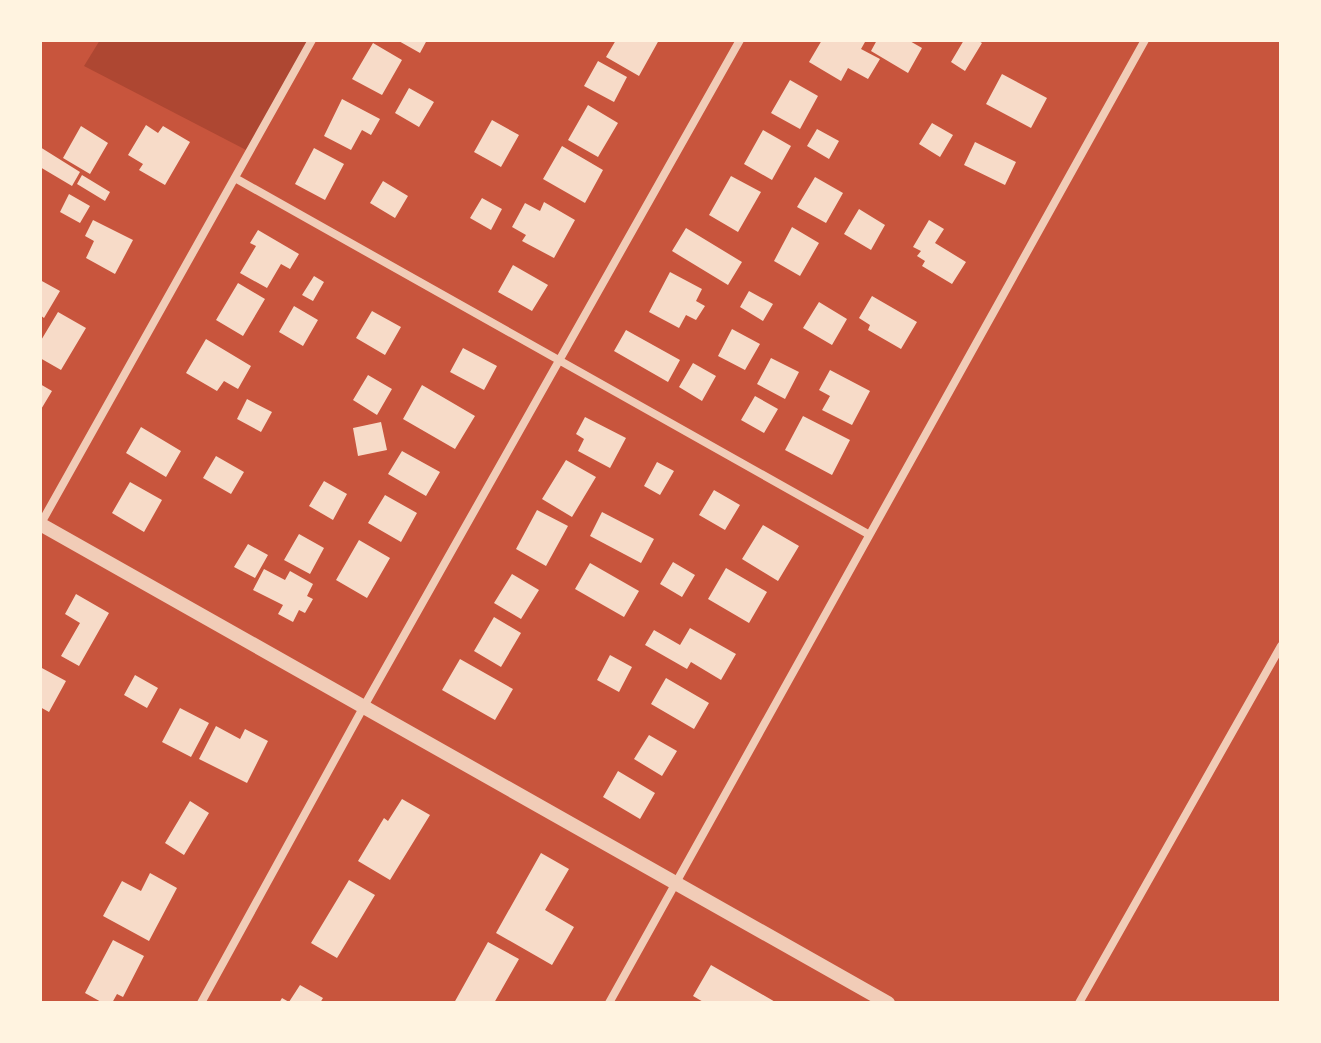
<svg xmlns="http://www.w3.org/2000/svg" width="1321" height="1043" viewBox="0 0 1321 1043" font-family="Roboto,sans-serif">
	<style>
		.green { fill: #ae4732 }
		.building { fill: #f7dbc8 }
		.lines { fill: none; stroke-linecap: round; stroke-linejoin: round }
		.minor { stroke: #f1ccb7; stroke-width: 8 }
		.tertiary { stroke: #f1ccb7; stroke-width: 14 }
	</style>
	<rect width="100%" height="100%" fill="#c8553d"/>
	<path class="green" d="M100,40h212l-62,112 -166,-86z"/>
	<path class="building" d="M397,40h30l-7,13z
		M616,40h43l-20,36 -33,-19z
		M822,40h39l4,2 -4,7 19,10 -12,20 -20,-11 -7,13 -32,-19z
		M877,40h31l14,8 -14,25 -37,-22z
		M964,40h13l5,3 -17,28 -14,-9z
		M373,43l29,17 -20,35 -30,-16z
		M598,61l29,16 -13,25 -30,-16z
		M1002,74l45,24 -16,30 -45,-24z
		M790,80l28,16 -18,33 -29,-16z
		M409,88l25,14 -15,25 -24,-14z
		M342,99l38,20 -9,16 -9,-5 -11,20 -27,-14z
		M588,105l30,18 -20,34 -30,-17z
		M492,120l27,15 -18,32 -27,-15z
		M932,123l21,12 -13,22 -21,-13z
		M146,125l12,8 5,-7 27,16 -25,43 -26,-15 4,-6 -15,-9z
		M81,126l27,17 -18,31 -27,-16z
		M817,129l22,12 -10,18 -22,-13z
		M763,130l28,16 -19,34 -28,-16z
		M975,142l41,20 -11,23 -41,-20z
		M562,146l41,24 -18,33 -42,-24z
		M40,147l40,25 -8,14 -32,-19z
		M314,148l30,16 -19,36 -30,-16z
		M82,175l28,17 -5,9 -28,-17z
		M731,176l30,16 -23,40 -29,-17z
		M815,177l28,16 -17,30 -29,-16z
		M383,181l25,15 -13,22 -25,-15z
		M69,194l21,12 -10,17 -20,-11z
		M482,198l20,11 -11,21 -21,-12z
		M544,202l31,18 -21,38 -32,-17 4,-6 -14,-8 13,-24 15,8z
		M859,209l26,16 -14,25 -27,-16z
		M93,220l40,20 -18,34 -29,-16 8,-17 -9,-5z
		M929,220l15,9 -9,14 31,19 -14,22 -30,-18 3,-5 -8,-5 4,-5 -8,-4z
		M792,227l27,16 -19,33 -26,-15z
		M686,228l56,34 -14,23 -56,-34z
		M258,230l41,24 -9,15 -9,-5 -14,24 -27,-15 16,-27 -6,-3z
		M513,265l35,20 -16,26 -34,-19z
		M670,272l32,17 -6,12 9,5 -9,14 -10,-5 -7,13 -30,-16z
		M314,276l10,6 -11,19 -11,-6z
		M40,280l20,11 -16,27 -4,-3z
		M238,283l27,16 -22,37 -27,-16z
		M749,291l24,13 -10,17 -23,-14z
		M872,296l45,26 -16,27 -33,-19 2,-5 -11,-7z
		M819,302l28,17 -15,26 -29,-17z
		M294,306l24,14 -15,26 -24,-14z
		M372,311l29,16 -16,28 -29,-17z
		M58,312l28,16 -25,42 -21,-12v-16z
		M732,329l28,15 -15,26 -27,-14z
		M626,330l54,30 -12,22 -54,-31z
		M206,339l45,27 -13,23 -14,-8 -7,10 -31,-18z
		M463,348l34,18 -13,24 -34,-18z
		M771,358l28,14 -14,27 -28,-15z
		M693,363l23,13 -14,25 -23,-14z
		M830,370l40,21 -18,34 -30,-15 8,-14 -11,-6z
		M368,375l24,14 -15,26 -24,-15z
		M40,384l12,7 -12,20z
		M422,385l53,31 -20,33 -52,-30z
		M755,396l23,13 -14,24 -23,-13z
		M247,399l25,13 -11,20 -24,-13z
		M803,416l47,24 -18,35 -47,-25z
		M585,417l41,21 -16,30 -32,-17 6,-12 -8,-5z
		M381,422l6,28 -29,6 -5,-28z
		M141,427l40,24 -15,26 -40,-24z
		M402,451l38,21 -14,24 -38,-22z
		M216,456l28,16 -13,22 -28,-16z
		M566,460l30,17 -24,40 -30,-18z
		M657,462l17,9 -14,24 -16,-9z
		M324,481l23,13 -14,26 -24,-14z
		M130,482l32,18 -18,32 -32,-19z
		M714,490l26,15 -15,25 -26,-15z
		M385,495l32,18 -16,29 -33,-19z
		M537,510l31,16 -22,40 -30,-17z
		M602,512l52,27 -13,24 -51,-27z
		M763,525l36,21 -21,35 -36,-22z
		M299,534l25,14 -14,26 -26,-14z
		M359,540l31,18 -23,40 -31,-18z
		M248,544l20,11 -13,23 -21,-11z
		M673,562l22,13 -13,22 -22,-13z
		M590,563l49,28 -15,26 -49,-28z
		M726,568l41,24 -18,31 -41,-24z
		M264,569l21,11 5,-9 23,13 -6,12 6,3 -8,14 -6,-3 -6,12 -15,-8 5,-9 -30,-15z
		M512,574l27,16 -18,29 -27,-16z
		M76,594l33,19 -30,53 -18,-10 19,-33 -15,-9z
		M494,617l27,16 -20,34 -27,-16z
		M690,628l46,26 -15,26 -30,-18 -4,7 -42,-24 9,-15 26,15z
		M610,655l22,12 -13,25 -22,-12z
		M460,659l53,30 -18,31 -53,-30z
		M40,667l26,14 -17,31 -9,-5z
		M135,675l23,13 -11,20 -23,-13z
		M666,678l43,25 -15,26 -43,-25z
		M180,708l29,15 -18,34 -29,-15z
		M216,726l24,13 5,-10 23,12 -21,42 -48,-24z
		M649,735l28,16 -15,25 -28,-17z
		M618,771l37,22 -15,26 -37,-22z
		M402,799l28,16 -40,65 -32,-19 26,-43 4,3z
		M190,801l19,12 -25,42 -19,-12z
		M541,853l28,16 -24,41 29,17 -22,38 -56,-32z
		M150,873l27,15 -28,53 -46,-25 19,-35 19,10z
		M349,880l26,15 -38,63 -26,-15z
		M113,940l31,16 -21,41 -6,-3 -5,9h-9l-18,-10z
		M488,942l31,17 -25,44h-40z
		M711,965l66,38h-72l-12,-7z
		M300,985l23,13 -3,5h-41l3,-5 7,4z"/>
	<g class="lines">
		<path class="minor" d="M235,178l633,356
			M40,525l272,-485
			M201,1003l162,-295 377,-668
			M609,1003l536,-963
			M1079,1003l202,-357"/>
		<path class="tertiary" d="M40,524l848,479"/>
	</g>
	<rect width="1321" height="1043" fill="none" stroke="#fff3e0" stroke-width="84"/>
</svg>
